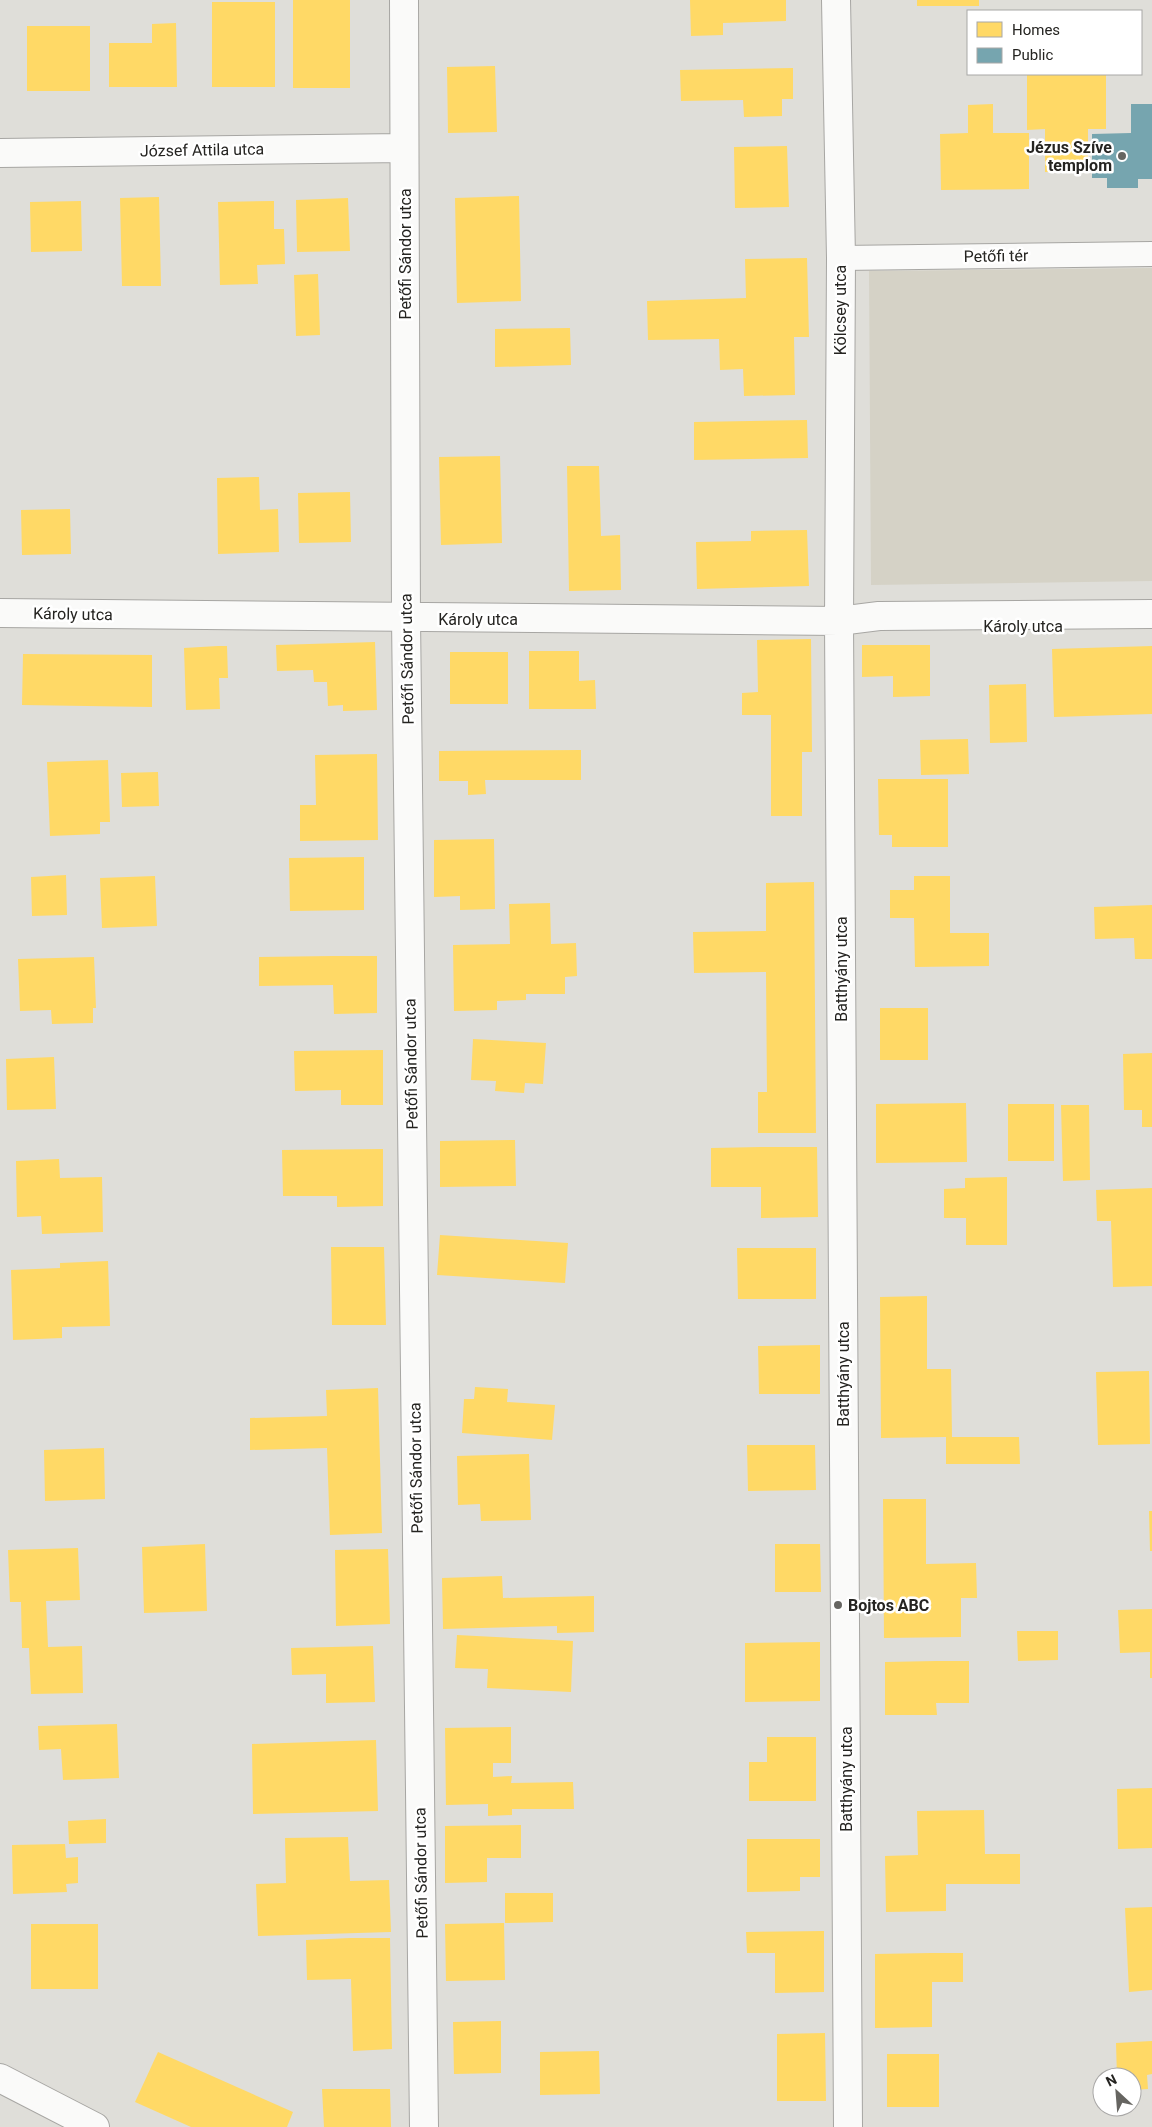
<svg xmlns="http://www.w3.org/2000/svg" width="1152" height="2127" viewBox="0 0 1152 2127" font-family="Roboto,sans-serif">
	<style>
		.built { fill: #d5d2c6 }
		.homes { fill: #ffd966 }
		.public { fill: #76a5af }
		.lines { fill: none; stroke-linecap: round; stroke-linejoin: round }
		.pedestrian-casing { stroke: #a7a6a3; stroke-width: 26 }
		.minor-casing { stroke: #a7a6a3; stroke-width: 30 }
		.pedestrian { stroke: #fafaf9; stroke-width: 24 }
		.minor { stroke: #fafaf9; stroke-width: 28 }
		.poi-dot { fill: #666561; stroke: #fff; stroke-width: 2 }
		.labels { text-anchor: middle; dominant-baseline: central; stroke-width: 5; stroke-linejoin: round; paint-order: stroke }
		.poi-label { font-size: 16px; font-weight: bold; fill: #252421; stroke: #fff; text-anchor: end }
		.street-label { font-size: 16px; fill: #252421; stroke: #fff }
	</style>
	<rect width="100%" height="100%" fill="#dfded9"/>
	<path class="built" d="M1152,268v313l-281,4 -2,-314z"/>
	<path class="homes" d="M293,0h57v88h-57z
		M690,0h96v21l-63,2v12l-32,1z
		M917,0h62v6h-62z
		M212,2h63v85h-63z
		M176,23l1,64h-68v-44h43v-19z
		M27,26h63v65h-63z
		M495,66l2,66 -49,1 -1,-66z
		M793,68v31h-11v17l-38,1 -1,-17 -62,1 -1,-31z
		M1027,74h79v55h-18v43h-43v-43l-18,1z
		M993,104v29h36v56l-88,1 -1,-56 28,-1v-28z
		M787,146l2,61 -54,1 -1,-61z
		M519,196l2,105 -64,2 -2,-105z
		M159,197l2,89h-39l-2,-88z
		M348,198l2,53 -53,1 -1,-52z
		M81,201l1,50 -51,1 -1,-50z
		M274,201v28h10l1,35 -28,1 1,19 -38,1 -2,-83z
		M807,258l2,79h-15l1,58 -51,1 -1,-27 -23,1 -1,-31 -71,1 -1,-39 99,-3 -1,-39z
		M318,274l2,61 -24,1 -2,-61z
		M570,328l1,37 -76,2v-38z
		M807,420l1,38 -114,2v-38z
		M500,456l2,87 -61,2 -2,-88z
		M567,466h32l2,70 19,-1 1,55 -52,1z
		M259,477l1,33 18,-1 1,43 -61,2 -1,-76z
		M350,492l1,50 -52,1 -1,-50z
		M70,509l1,45 -49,1 -1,-45z
		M807,530l2,56 -112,3 -1,-47 55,-1v-10z
		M811,639l1,113h-10v64h-31v-101h-29v-22l16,-1 -1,-52z
		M375,642l2,68 -34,1v-6l-15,1 -1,-24h-13l-1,-12 -36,1 -1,-26z
		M862,645h68v51l-37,1v-21l-31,1z
		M218,646h9l1,32h-9l1,31 -34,1 -2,-62z
		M1152,646v68l-98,3 -2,-68z
		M529,651h50v30l16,-1 1,29h-67z
		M450,652h58v52h-58z
		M23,654l129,1v52l-130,-2z
		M1026,684l1,58 -37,1 -1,-58z
		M968,739l1,35 -48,1 -1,-35z
		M581,750v30h-96l1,14 -18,1v-14h-29v-30z
		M377,754l1,86 -78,1v-36h16l-1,-50z
		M108,760l2,62h-10v12l-50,2 -3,-74z
		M158,772l1,34 -37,1 -1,-34z
		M878,779h70v68h-56v-12h-13z
		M494,839l1,70 -35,1v-14l-26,1v-57z
		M364,857v53l-74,1 -1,-53z
		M66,875l1,40 -35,1 -1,-39z
		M155,876l2,50 -55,2 -2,-50z
		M914,876h36v57h39v33l-74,1 -1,-49h-24v-28h24z
		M814,882l2,251h-58v-41h9l-1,-120 -72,1 -1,-41 73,-1v-48z
		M550,903l1,41 25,-1 1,33 -12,1v17h-39v6l-29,1v9l-43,1 -1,-66 57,-1 -1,-40z
		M1152,905v54h-17l-1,-21 -39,1 -1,-32z
		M333,956h44v57l-43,1 -1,-29 -74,1v-29z
		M94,957l2,51h-3v15l-41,1 -1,-14 -31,1 -2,-52z
		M880,1008h48v52h-48z
		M473,1039l73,4 -3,41 -18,-1 -1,10 -29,-2 1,-10 -25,-1z
		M383,1050v55h-42v-15l-46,1 -1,-40z
		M1152,1053v74h-10v-17h-18l-1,-56z
		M54,1057l2,52 -49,1 -1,-51z
		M966,1103l1,59 -91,1v-59z
		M1008,1104h46v57h-46z
		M1061,1105h28l1,75 -27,1z
		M515,1140l1,46 -76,1v-46z
		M761,1147h56l1,70 -57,1v-31h-50v-39z
		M383,1149v57l-46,1v-11h-54l-1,-46z
		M59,1159l1,19 42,-1 1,55 -61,2 -1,-18 -24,1 -1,-56z
		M1007,1177v68h-41v-27h-22v-29l21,-1v-10z
		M1152,1188v98l-39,1 -2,-66h-14l-1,-31z
		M440,1235l128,8 -3,40 -128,-8z
		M331,1247h53l2,78h-54z
		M737,1248h79v51h-78z
		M108,1261l2,65 -48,1v11l-49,2 -2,-70 49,-2v-5z
		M927,1296v73h24l1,68h67l1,27h-74v-27l-65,1 -1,-141z
		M820,1345v49h-61l-1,-48z
		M1149,1371l1,73 -52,1 -2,-73z
		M475,1387l33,2 -1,13 48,3 -3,35 -90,-7 2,-34h10z
		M378,1388l4,145 -52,2 -3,-87 -77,2v-32l77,-2 -1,-26z
		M747,1445h68l1,45 -68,1z
		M104,1448l1,51 -60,2 -1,-51z
		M529,1454l2,66 -50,1 -1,-17 -22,1 -1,-49z
		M883,1499h43v65l50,-1 1,35h-16v39l-77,1z
		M1149,1511h3v40h-2z
		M205,1544l2,67 -63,2 -2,-66z
		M775,1544h45l1,48h-46z
		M78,1548l2,52 -34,1 2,46 34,-1 1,47 -52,1 -2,-46h-7l-1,-46h-11l-2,-52z
		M388,1549l2,75 -54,2 -1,-76z
		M502,1576l1,22 91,-2v36l-37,1v-7l-114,3 -1,-51z
		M1152,1609v69h-2v-26l-30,1 -2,-43z
		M1017,1631h41v29l-40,1z
		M457,1635l116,6 -2,51 -84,-4 1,-19 -33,-1z
		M820,1642v59l-75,1v-59z
		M373,1646l2,56 -49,1v-29l-34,1 -1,-27z
		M936,1661h33v42h-33l1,12h-52v-53z
		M117,1724l2,54 -56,2 -2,-31 -22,1 -1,-24z
		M511,1727v36h-18v14l19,-1 -1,7 62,-1 1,27h-62v6l-24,1v-12l-42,1 -1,-77z
		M767,1737h49v64h-67v-39h18z
		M376,1740l2,71 -125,3 -1,-70z
		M1152,1788v60l-34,1 -1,-60z
		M984,1810l1,44h35v30h-74v27l-60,1 -1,-56 33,-1 -1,-44z
		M106,1819v24l-37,1 -1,-23z
		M521,1825v33h-34v24l-42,1v-57z
		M348,1837l2,44 39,-1 2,52 -133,4 -2,-52 30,-1 -1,-45z
		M747,1839h73v38h-20v14l-53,1z
		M65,1844l1,14 12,-1v26l-12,1 1,8 -54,2 -1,-49z
		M505,1893h48v29l-48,1z
		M1152,1907v83l-23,2 -4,-84z
		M504,1923l1,57 -59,1 -1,-57z
		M31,1924h67v65h-67z
		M824,1931v61l-49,1v-40h-28l-1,-21z
		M350,1938h40l2,111 -39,2 -2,-72 -44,1 -1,-40z
		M931,1953h32v29h-31v45l-57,1v-74z
		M501,2021v52l-47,1 -1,-52z
		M825,2033l1,68h-49v-67z
		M1152,2041v33l-5,1 1,14 -16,1v-13h-15l-1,-34z
		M599,2051l1,43 -60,1v-43z
		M158,2052l135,60 -6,15h-96l-56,-25z
		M887,2054h52v53h-52z
		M322,2089h68l1,38h-67z"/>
	<path class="public" d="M1131,104h21v75h-14v9h-31v-10h-15v-44l39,-1z"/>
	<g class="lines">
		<defs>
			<path id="pedestrian" d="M841,258l311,-4"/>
			<path id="minor" d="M404,0l2,618 18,1509
				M836,0l5,258 -2,363 9,1506
				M0,153l404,-5
				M0,613l839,8 40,-5 273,-2
				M0,2078l95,49"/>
		</defs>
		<use href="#pedestrian" class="pedestrian-casing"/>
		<use href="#minor" class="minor-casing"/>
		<use href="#pedestrian" class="pedestrian"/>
		<use href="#minor" class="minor"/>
	</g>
	<g class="poi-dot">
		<circle cx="1122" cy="156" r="5"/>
		<circle cx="838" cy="1605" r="5"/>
	</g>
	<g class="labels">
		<g class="poi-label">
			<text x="1112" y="147">Jézus Szíve<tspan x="1112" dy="18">templom</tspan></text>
			<text x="848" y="1605" text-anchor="start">Bojtos ABC</text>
		</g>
		<g class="street-label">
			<text transform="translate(202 150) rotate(-1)">József Attila utca</text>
			<text transform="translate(405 254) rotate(-90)">Petőfi Sándor utca</text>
			<text transform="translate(996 256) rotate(-1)">Petőfi tér</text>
			<text transform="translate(840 310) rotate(-90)">Kölcsey utca</text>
			<text transform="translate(73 614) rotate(1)">Károly utca</text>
			<text x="478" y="619">Károly utca</text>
			<text x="1023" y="626">Károly utca</text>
			<text transform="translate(407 659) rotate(-91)">Petőfi Sándor utca</text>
			<text transform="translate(841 969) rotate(-90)">Batthyány utca</text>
			<text transform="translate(411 1064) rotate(-91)">Petőfi Sándor utca</text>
			<text transform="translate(843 1374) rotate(-90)">Batthyány utca</text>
			<text transform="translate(416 1468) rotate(-91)">Petőfi Sándor utca</text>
			<text transform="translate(846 1779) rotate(-90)">Batthyány utca</text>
			<text transform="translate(421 1873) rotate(-91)">Petőfi Sándor utca</text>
		</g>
	</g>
	<rect x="967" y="10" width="175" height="65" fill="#ffffff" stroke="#a8a7a6"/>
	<rect x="977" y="22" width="25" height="15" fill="#ffd966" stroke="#a8a7a6"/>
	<text x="1012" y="35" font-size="15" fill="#252421">Homes</text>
	<rect x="977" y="48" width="25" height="15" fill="#76a5af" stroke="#a8a7a6"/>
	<text x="1012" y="60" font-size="15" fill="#252421">Public</text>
	<g transform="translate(1117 2092) rotate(334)"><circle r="24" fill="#ffffff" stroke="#a8a7a6"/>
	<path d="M0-4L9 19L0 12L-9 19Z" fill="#666561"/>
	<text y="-8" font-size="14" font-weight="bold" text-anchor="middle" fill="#252421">N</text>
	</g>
</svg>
